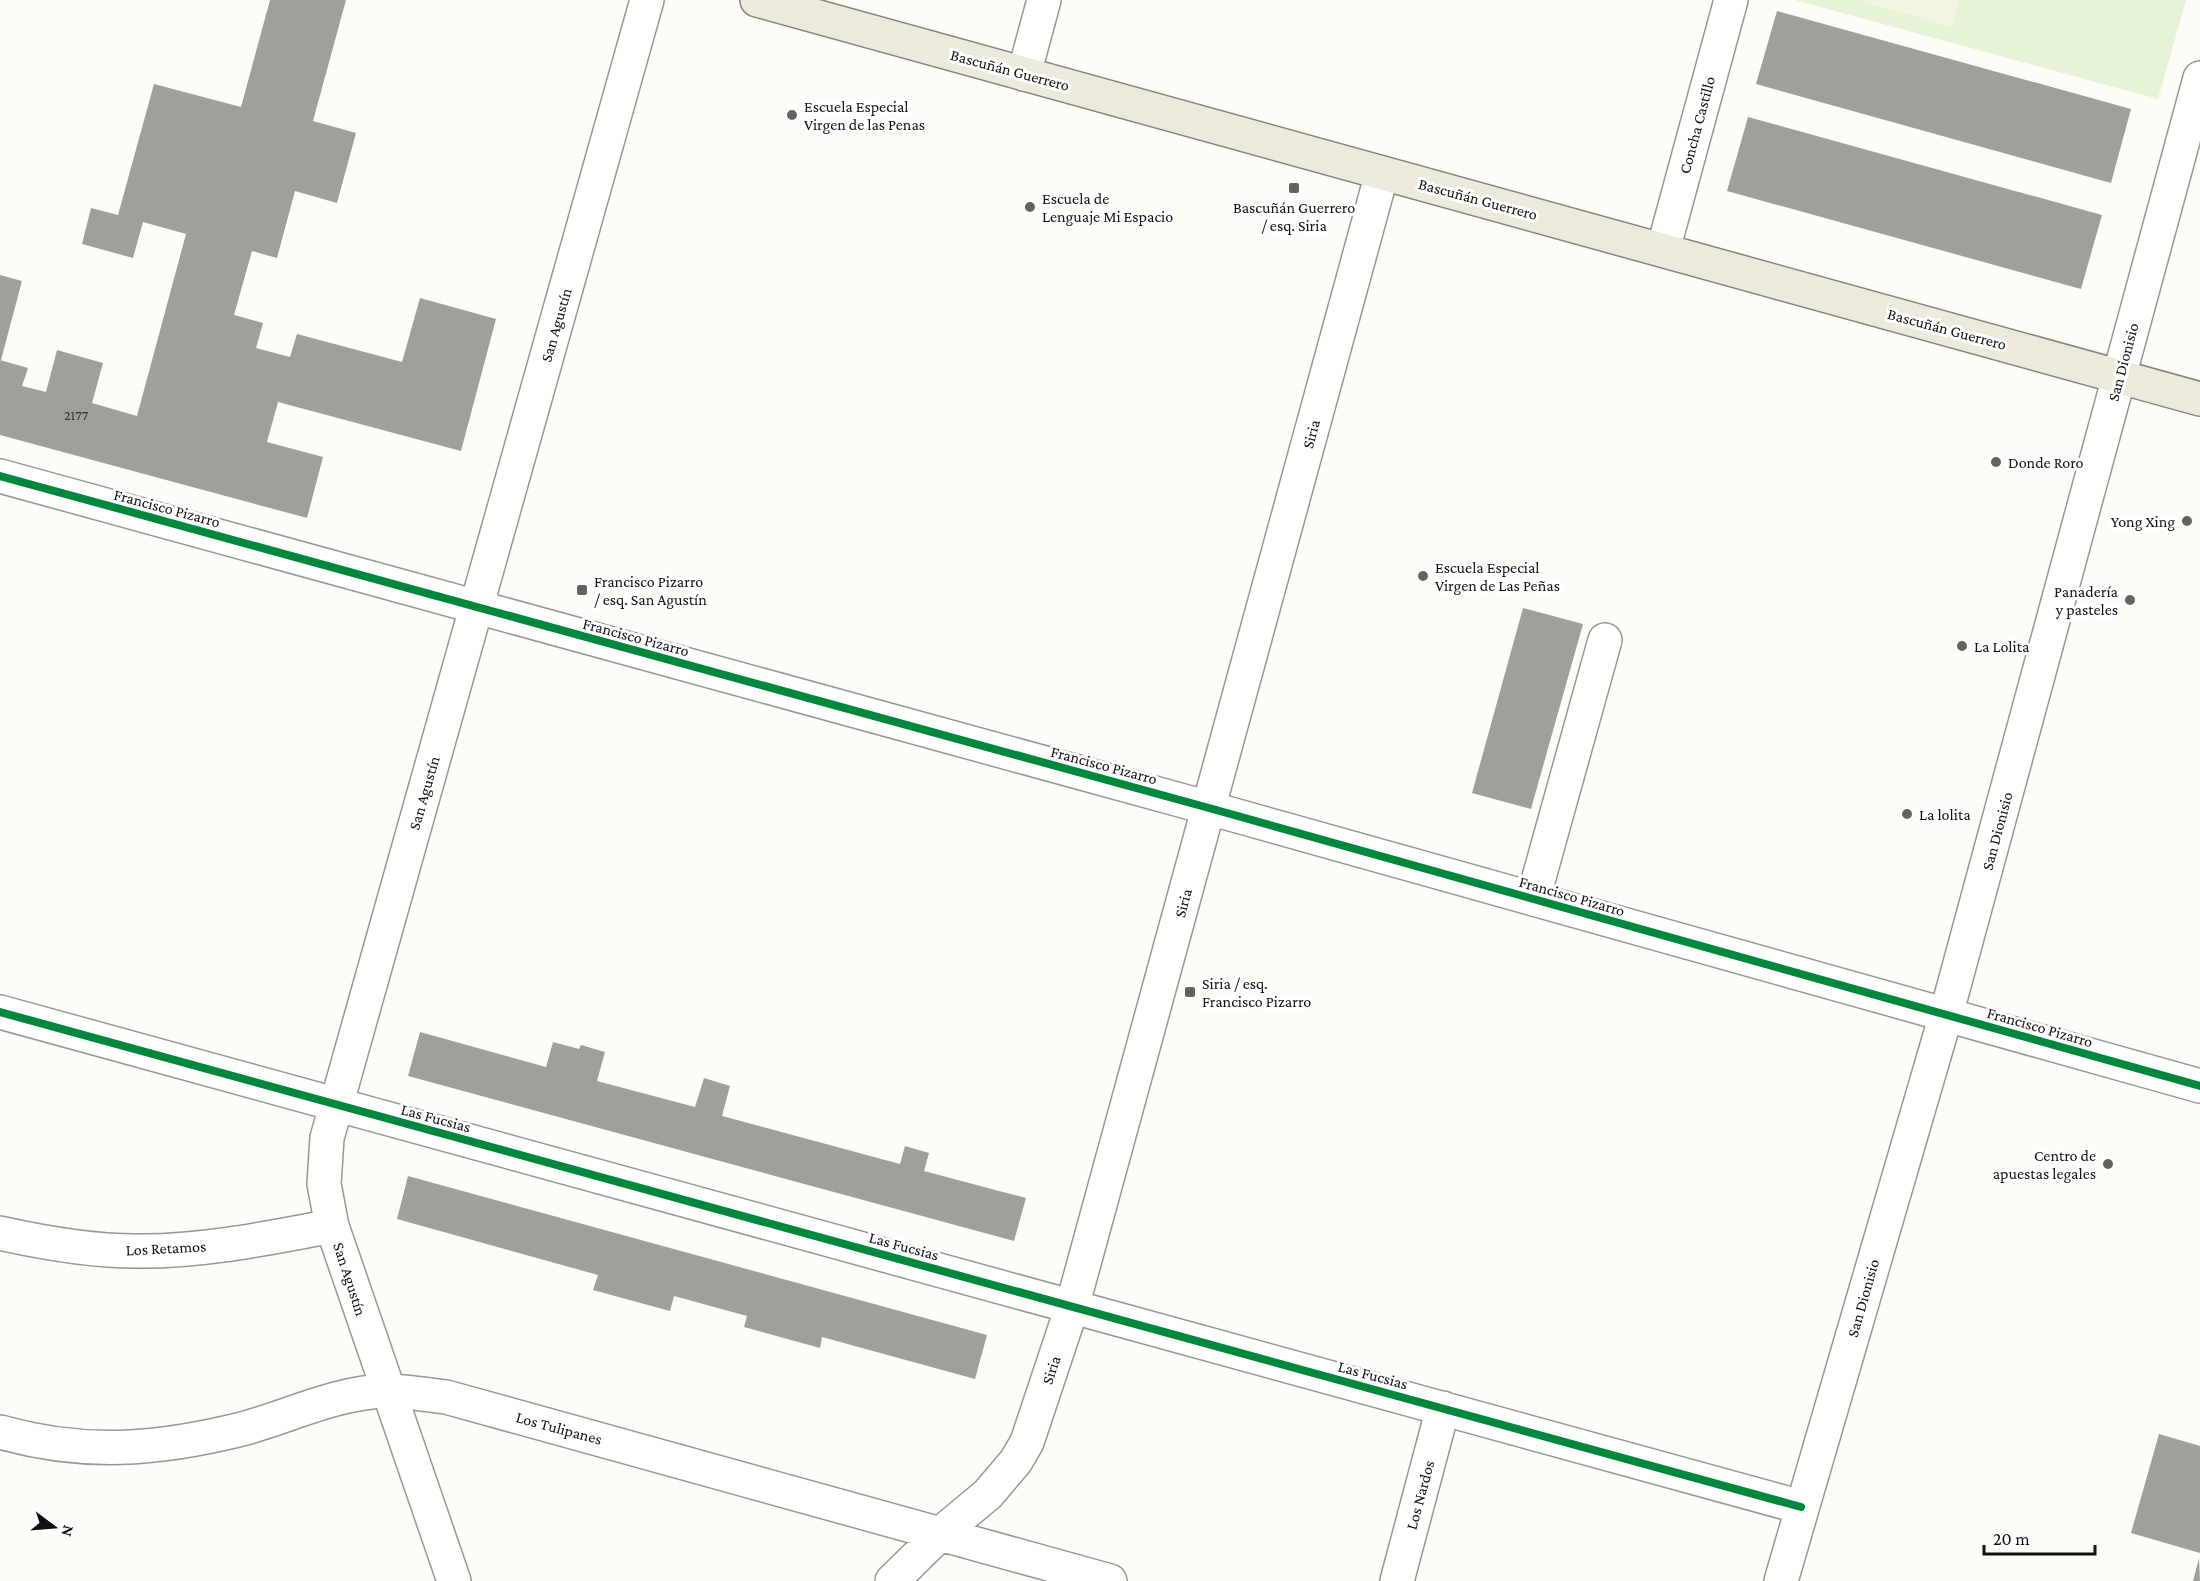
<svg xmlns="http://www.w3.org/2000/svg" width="2200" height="1581" viewBox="0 0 2200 1581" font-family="'Crimson Pro',serif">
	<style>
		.green { fill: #e7f3d7 }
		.pitch { fill: #f0f6e1 }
		.building { fill: #a19f9c }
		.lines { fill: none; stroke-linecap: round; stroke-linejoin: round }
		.minor-casing { stroke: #979795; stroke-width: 36 }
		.major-casing { stroke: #858482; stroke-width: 36 }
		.minor { stroke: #fffffe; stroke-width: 33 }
		.major { stroke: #ede9dc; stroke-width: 33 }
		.cycleway-casing { stroke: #fff; stroke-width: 11 }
		.cycleway { stroke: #00873e; stroke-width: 8 }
		.poi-dot { fill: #646362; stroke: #fff; stroke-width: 2 }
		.labels { text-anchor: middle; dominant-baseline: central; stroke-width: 6; stroke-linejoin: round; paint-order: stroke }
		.number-label { font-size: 14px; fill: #353434 }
		.street-label { font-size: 16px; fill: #111; stroke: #fff }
		.poi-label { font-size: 16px; fill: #111; stroke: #fff; text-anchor: start }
	</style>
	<rect width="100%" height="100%" fill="#fdfcf7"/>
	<path class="green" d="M1795,0h391l-28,99z"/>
	<path class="pitch" d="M1857,0h102l-7,27z"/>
	<path class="building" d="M270,0h76l-33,121 43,12 -19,70 -42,-12 -18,67 -25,-7 -18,64 29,8 -7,25 34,9 7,-23 105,28 18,-64 76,21 -35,132 -183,-49 -11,40 56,15 -16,61 -307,-83v-75l28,8 -6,18 24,6 11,-42 46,13 -11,40 45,13 49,-182 -43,-12 -10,36 -51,-14 9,-36 27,7 36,-131 87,23z
		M1777,11l354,98 -20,74 -355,-99z
		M1748,117l354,98 -21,74 -354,-98z
		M0,275l22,6 -21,79h-1z
		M1523,608l60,16 -52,185 -59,-16z
		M420,1032l126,35 7,-25 26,7 2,-4 24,7 -8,29 98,26 9,-29 26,8 -8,30 178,48 5,-18 24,7 -5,18 102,27 -12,43 -606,-165z
		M408,1176l579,159 -12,44 -153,-42 -2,11 -76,-21 3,-11 -73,-20 -4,15 -77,-21 5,-15 -201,-56z
		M2159,1434l41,12v107l-69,-20z
		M2199,1558l1,23h-7z"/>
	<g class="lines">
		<defs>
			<path id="minor" d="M1024,74l20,-74
				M1663,250l68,-250
				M0,476l1209,332 991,278
				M1533,899l72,-259
				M0,1012l1801,495
				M0,1233c45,10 90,18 136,18 65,1 133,-13 196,-25
				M0,1432c85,24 157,18 242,-3 48,-13 95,-37 145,-38 19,0 40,4 59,6l664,184
				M454,1581l-122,-355 -8,-42 3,-46 320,-1138
				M892,1581l48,-47 48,-40 28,-33 11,-19 45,-135 310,-1134
				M1397,1581l46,-173
				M1781,1581l165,-566 254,-937"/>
			<path id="major" d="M757,0l1443,399"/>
		</defs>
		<use href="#minor" class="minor-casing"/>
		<use href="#major" class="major-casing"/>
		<use href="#minor" class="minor"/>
		<use href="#major" class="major"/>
		<defs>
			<path id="cycleway" d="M0,476l1209,332 991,278
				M0,1012l1801,495"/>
		</defs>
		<use href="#cycleway" class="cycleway-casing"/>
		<use href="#cycleway" class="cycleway"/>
	</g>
	<g class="poi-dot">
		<circle cx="792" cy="115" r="6"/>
		<rect x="1288" y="182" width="12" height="12" rx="3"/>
		<circle cx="1030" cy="207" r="6"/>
		<circle cx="1996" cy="462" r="6"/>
		<circle cx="2187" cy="521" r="6"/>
		<circle cx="1423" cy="576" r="6"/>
		<rect x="576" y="584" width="12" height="12" rx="3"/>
		<circle cx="2130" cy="600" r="6"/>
		<circle cx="1962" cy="646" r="6"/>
		<circle cx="1907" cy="814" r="6"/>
		<rect x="1184" y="986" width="12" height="12" rx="3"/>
		<circle cx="2108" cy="1164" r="6"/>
	</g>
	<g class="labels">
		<g class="number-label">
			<text x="76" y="415">2177</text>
		</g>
		<g class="street-label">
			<text transform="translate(1010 70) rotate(15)">Bascuñán Guerrero</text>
			<text transform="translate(1697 125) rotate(-75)">Concha Castillo</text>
			<text transform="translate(1478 199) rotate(15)">Bascuñán Guerrero</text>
			<text transform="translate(556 325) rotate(-74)">San Agustín</text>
			<text transform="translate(1947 329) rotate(15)">Bascuñán Guerrero</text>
			<text transform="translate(2123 362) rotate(-75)">San Dionisio</text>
			<text transform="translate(1311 434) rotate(-75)">Siria</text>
			<text transform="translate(167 508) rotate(15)">Francisco Pizarro</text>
			<text transform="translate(636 637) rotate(15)">Francisco Pizarro</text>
			<text transform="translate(1104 765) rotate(15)">Francisco Pizarro</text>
			<text transform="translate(424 793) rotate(-74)">San Agustín</text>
			<text transform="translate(1997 831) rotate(-75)">San Dionisio</text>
			<text transform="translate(1572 896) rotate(16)">Francisco Pizarro</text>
			<text transform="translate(1183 903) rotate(-75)">Siria</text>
			<text transform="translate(2040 1027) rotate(16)">Francisco Pizarro</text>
			<text transform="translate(436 1118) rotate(15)">Las Fucsias</text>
			<text transform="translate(904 1246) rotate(15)">Las Fucsias</text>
			<text transform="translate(166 1248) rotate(-3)">Los Retamos</text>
			<text transform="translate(350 1279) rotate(72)">San Agustín</text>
			<text transform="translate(1863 1298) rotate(-74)">San Dionisio</text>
			<text transform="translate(1051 1370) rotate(-72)">Siria</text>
			<text transform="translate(1373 1375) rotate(15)">Las Fucsias</text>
			<text transform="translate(559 1428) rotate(15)">Los Tulipanes</text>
			<text transform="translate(1420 1495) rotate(-75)">Los Nardos</text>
		</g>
		<g class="poi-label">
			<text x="804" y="106">Escuela Especial<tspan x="804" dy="18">Virgen de las Penas</tspan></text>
			<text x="1042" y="198">Escuela de<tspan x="1042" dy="18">Lenguaje Mi Espacio</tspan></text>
			<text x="1294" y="207" text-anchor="middle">Bascuñán Guerrero<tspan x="1294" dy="18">/ esq. Siria</tspan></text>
			<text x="2008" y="462">Donde Roro</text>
			<text x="2175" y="521" text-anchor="end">Yong Xing</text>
			<text x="1435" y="567">Escuela Especial<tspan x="1435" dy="18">Virgen de Las Peñas</tspan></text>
			<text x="594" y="581">Francisco Pizarro<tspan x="594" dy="18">/ esq. San Agustín</tspan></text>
			<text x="2118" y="591" text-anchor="end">Panadería<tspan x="2118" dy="18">y pasteles</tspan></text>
			<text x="1974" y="646">La Lolita</text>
			<text x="1919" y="814">La lolita</text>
			<text x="1202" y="983">Siria / esq.<tspan x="1202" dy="18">Francisco Pizarro</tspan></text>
			<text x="2096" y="1155" text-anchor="end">Centro de<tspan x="2096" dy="18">apuestas legales</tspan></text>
		</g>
	</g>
	<g transform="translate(54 1527) rotate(106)" stroke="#ffffff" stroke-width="4.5" paint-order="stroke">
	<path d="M0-4.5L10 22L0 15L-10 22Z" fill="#111111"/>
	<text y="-9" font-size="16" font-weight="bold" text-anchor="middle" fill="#111111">N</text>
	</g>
	<path d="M1984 1545v9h111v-9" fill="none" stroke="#111111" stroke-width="3"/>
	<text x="1993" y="1545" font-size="18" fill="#111111" stroke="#ffffff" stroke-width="4.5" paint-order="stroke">20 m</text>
</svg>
